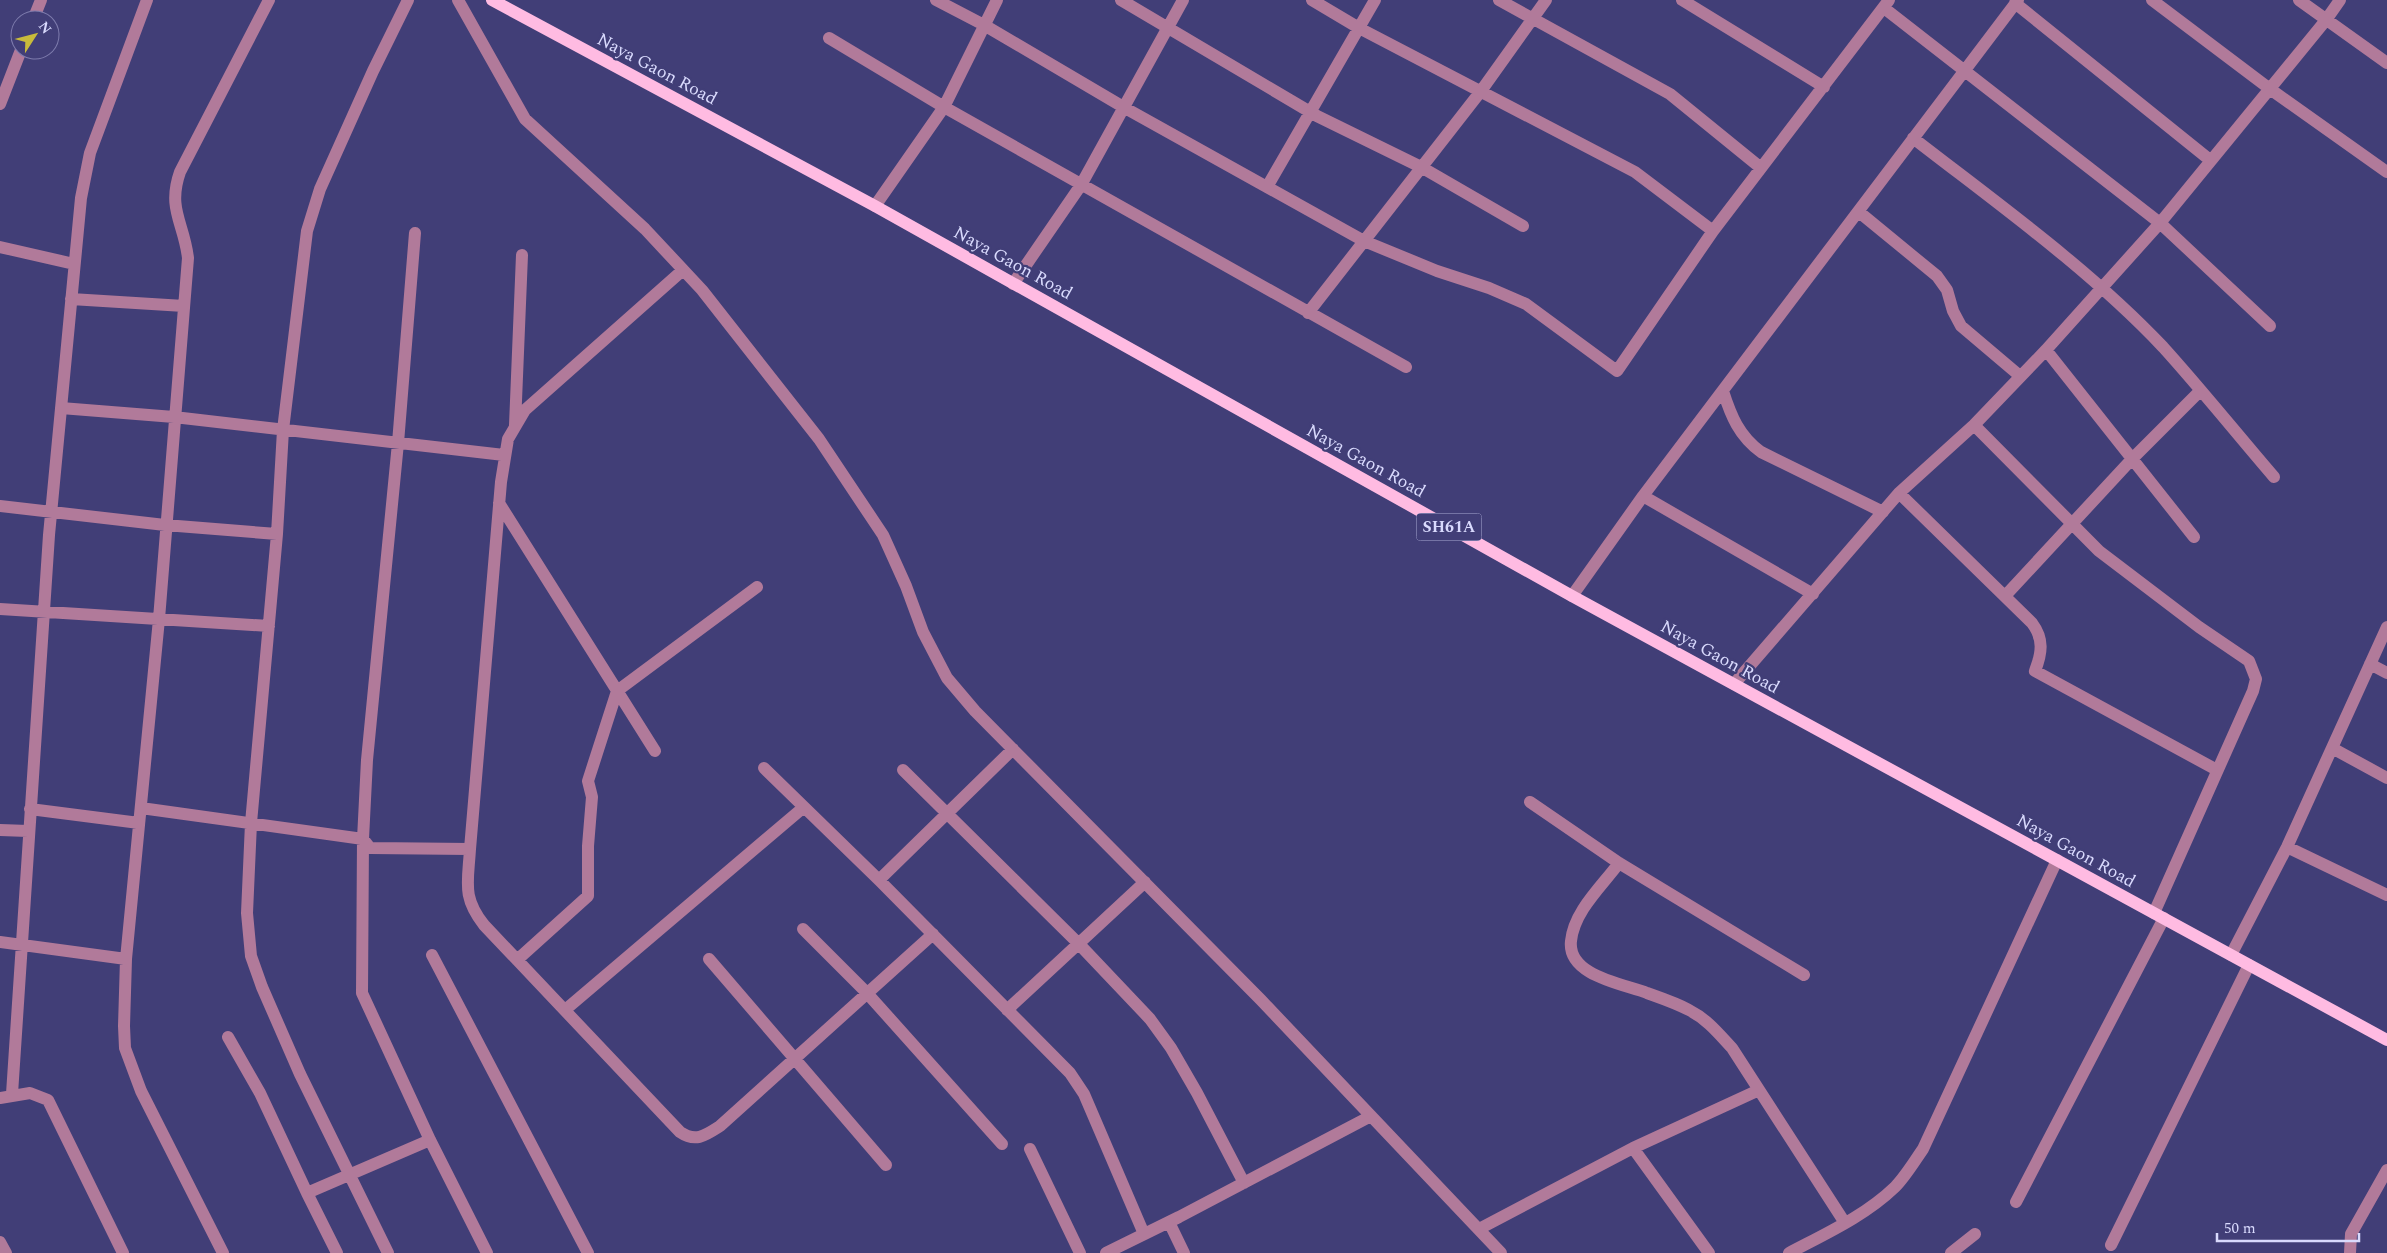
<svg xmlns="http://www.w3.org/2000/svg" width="2387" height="1253" viewBox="0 0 2387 1253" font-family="Spectral,serif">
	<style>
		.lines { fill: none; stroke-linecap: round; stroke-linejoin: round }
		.minor { stroke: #b17a9a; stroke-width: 12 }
		.major { stroke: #ffbbe2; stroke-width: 12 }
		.labels { text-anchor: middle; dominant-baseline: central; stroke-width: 4.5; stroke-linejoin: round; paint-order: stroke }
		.shield { fill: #413e77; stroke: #ababd5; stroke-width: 1 }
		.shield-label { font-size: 16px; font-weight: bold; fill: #d9dafd }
		.street-label { font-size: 18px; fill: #d9dafd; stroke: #413e77 }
	</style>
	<rect width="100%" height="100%" fill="#413e77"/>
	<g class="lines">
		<path class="minor" d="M458,0l67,119 120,110 57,61 117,149 64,96 23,51 17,46 24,46 28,33 286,289 240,253
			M936,0l48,25 141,83 239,133 73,30 52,17 37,16 91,67 96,-140 176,-231
			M1121,0l196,116 104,51 102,59
			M1312,0l47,28 276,144 78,59
			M1499,0l171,94 91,74
			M1682,0l142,87
			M2152,0l118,89 117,83
			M2299,0l88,63
			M2015,3l195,157
			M1884,8l276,215 110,103
			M33,20l8,-20
			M829,38l115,69 462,260
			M0,104l21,-54
			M1913,138c85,66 175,130 250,209 38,42 74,87 111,130
			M1267,187l108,-187
			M875,206l69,-99 53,-107
			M1859,212l78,64 10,14 6,21 8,15 59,50
			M415,233l-17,210 -31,317 -4,79 -1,154 68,147 57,113
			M0,247l74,17
			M683,270l-158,140 -17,29 -7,43 -31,367c-2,34 -8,48 14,76l196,207c16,11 26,3 40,-6l213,-192
			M1013,284l68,-99 102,-185
			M71,299l113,7
			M1308,313l173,-222 65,-91
			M2046,350l148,187
			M1723,391c8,25 16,45 38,61l122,60
			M61,408l113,9 330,38
			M515,425l7,-170
			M1974,425l125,126 100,76 50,34 7,18 -3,12 -99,222
			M1899,493l133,130c12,16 10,30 3,48l182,99
			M1643,496l170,98
			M499,503l156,248
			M0,506l165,19 112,9
			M1572,596l71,-100 375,-496
			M2005,596l127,-137 68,-68
			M0,609l269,17
			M2370,664l17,9
			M1734,684l165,-191 75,-68 72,-75 114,-127 166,-203 14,-20
			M2332,748l55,30
			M764,768l115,112 191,193 14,21 60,140
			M903,770l175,173 72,76 21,29 26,45 47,90
			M1530,802l89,61 185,112
			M141,808l222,31 7,9 100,1
			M30,809l109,14
			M0,830l28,1
			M2287,847l100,48
			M1619,863c-17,23 -45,48 -48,78 -4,35 53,43 76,52 14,5 29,10 42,17 18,9 30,24 43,38l113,175
			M879,880l134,-131
			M803,929l63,63 136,152
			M0,942l126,17
			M432,955l156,298
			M2231,955l56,-108 100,-220
			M709,959l177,206
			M517,960l71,-64v-50l4,-49 -4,-16 29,-90 140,-104
			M565,1010l239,-203
			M1007,1010l138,-128
			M228,1037l32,56 47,100
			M12,1094l37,-559 32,-337 9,-45 57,-153
			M0,1098l30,-5 18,7 75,153
			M1633,1148l76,105
			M1030,1149l50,104
			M2016,1202l148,-284
			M1169,1222l15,31
			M1479,1229l154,-81 126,-58
			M0,1242l6,11
			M2111,1245l138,-280
			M223,1253l-82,-162 -16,-43 -1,-22 2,-67 33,-340 29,-361c-4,-35 -21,-49 -8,-86l89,-172
			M337,1253l-30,-60 123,-53
			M388,1253l-88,-179 -38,-87 -11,-31 -4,-43 4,-90 26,-289 6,-104 24,-199 13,-42 53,-118 35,-71
			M1106,1253l73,-36 192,-101
			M1789,1253c36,-19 76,-37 106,-66 10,-10 19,-25 28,-38l134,-289
			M1951,1253l24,-19
			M2350,1253l1,-19 36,-64"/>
		<path class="major" d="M492,0l383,206 697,390 815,444"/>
	</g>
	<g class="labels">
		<rect class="shield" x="1416.5" y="513.5" width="65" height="27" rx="4"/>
		<g class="shield-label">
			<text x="1449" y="527">SH61A</text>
		</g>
		<g class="street-label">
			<text transform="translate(657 69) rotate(28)">Naya Gaon Road</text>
			<text transform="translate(1013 263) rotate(29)">Naya Gaon Road</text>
			<text transform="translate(1366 461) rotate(29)">Naya Gaon Road</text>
			<text transform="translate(1720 657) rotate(29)">Naya Gaon Road</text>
			<text transform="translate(2076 851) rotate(29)">Naya Gaon Road</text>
		</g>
	</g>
	<g transform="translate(35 35) rotate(54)"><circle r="24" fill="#413e77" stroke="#7e7cad"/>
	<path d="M0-4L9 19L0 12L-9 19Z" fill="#c8bb3b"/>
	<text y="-8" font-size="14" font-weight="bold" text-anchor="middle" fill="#d9dafd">N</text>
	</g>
	<path d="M2217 1233v8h142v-8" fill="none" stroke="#d9dafd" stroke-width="2.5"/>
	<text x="2224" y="1233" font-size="15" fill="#d9dafd" stroke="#413e77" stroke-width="4" paint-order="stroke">50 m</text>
</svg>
